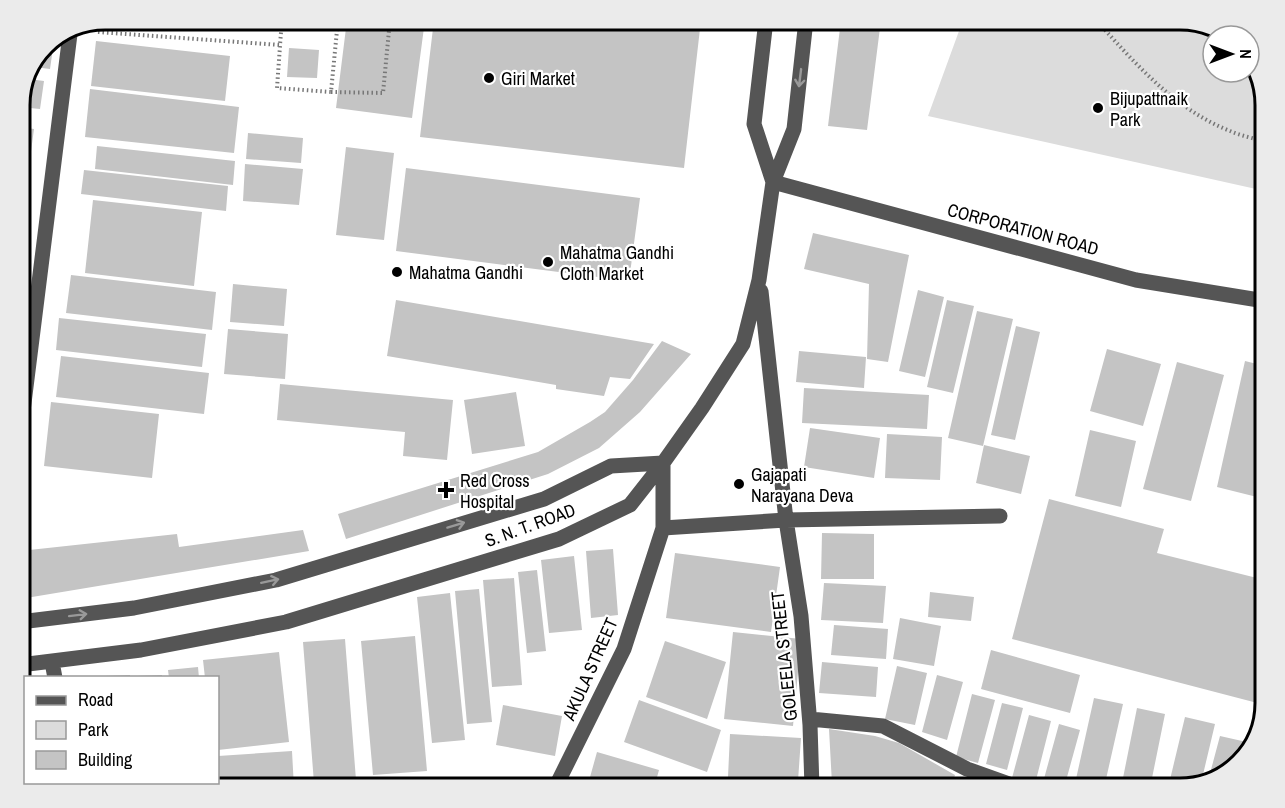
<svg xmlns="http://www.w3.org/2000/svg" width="1285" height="808" viewBox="0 0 1285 808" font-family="'Archivo Narrow',sans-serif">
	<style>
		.green { fill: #dcdcdc }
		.building { fill: #c4c4c4 }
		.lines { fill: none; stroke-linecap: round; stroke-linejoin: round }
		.path { stroke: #777; stroke-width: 4; stroke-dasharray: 1.5 3; stroke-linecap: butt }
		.minor { stroke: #555; stroke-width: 15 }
		.oneway { stroke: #999 }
		.poi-dot { fill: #000; stroke: #fff; stroke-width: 2 }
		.labels { text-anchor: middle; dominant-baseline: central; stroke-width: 4.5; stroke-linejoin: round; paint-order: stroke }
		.poi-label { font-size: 18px; fill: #000; stroke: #fff; text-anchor: start }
		.street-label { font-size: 18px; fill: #000; stroke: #fff }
		.rim { fill: none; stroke: #000; stroke-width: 3 }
	</style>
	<rect width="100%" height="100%" fill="#fff"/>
	<path class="green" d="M963,20h217l47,14 2,2h-16v36h36v-15c23,24 16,101 16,134l-337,-75z"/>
	<path class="building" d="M122,20h56l-1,8z
		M347,20h78l-13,98 -76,-10z
		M434,20h267l-17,148 -264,-31z
		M841,20h40l-14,110 -39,-4z
		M54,41l-4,28 -16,-2 11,-23z
		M96,41l134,15 -5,45 -134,-15z
		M289,48l30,2 -2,28 -30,-1z
		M29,79l15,2 -4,28 -20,-2v-7z
		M90,89l149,18 -5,46 -149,-16z
		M20,127l14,2 -7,52 -7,-1z
		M248,133l55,5 -2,25 -55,-4z
		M97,146l138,15 -2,24 -138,-16z
		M346,147l48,6 -10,87 -48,-5z
		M245,164l58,5 -4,36 -56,-4z
		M406,168l234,30 -11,83 -233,-30z
		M84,170l144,16 -2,25 -145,-17z
		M20,187l11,1 -7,59 -4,-1z
		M93,200l109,12 -8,74 -109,-13z
		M813,233l96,22 -21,107 -21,-3 2,-75 -65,-15z
		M71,275l145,17 -4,38 -146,-17z
		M233,284l54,5 -3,37 -54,-4z
		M918,290l26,7 -19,80 -26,-6z
		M396,300l258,44 -24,35 -20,-2 -6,19 -48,-7v-4l-169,-29z
		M947,300l27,6 -21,87 -26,-6z
		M977,311l36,8 -30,127 -35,-8z
		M59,318l147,16 -4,33 -146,-17z
		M1016,326l24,6 -25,108 -24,-5z
		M228,329l60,5 -3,45 -61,-5z
		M662,341l29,13 -51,58 -41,36 -51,26 -202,65 -8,-25 200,-62 52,-30 15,-10 28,-32z
		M1107,349l54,15 -18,62 -53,-15z
		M799,351l67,6 -2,31 -68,-6z
		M61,356l148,17 -5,41 -148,-17z
		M1245,361l20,5v133l-48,-12z
		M1177,362l47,13 -33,126 -48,-12z
		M280,384l173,16 -6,60 -44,-4 2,-24 -128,-12z
		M804,388l125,7 -2,34 -125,-6z
		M516,392l9,54 -53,8 -8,-54z
		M51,402l108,12 -7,64 -108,-12z
		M810,428l70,10 -6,40 -70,-11z
		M1090,430l46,11 -15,66 -46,-11z
		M887,434l55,3 -2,43 -55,-2z
		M984,445l46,11 -9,38 -45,-11z
		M1049,499l115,30 -7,24 108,27v125l-253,-66z
		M303,530l6,21 -289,48v-48l157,-17 2,13z
		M822,533l52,1v45h-53z
		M613,549l5,66 -27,3 -5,-67z
		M675,553l105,14 -9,65 -105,-14z
		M574,556l8,74 -33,3 -8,-73z
		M537,570l9,81 -19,2 -9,-81z
		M514,578l8,107 -30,2 -9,-107z
		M824,583l62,3 -3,37 -62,-3z
		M479,589l13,133 -25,2 -12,-133z
		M930,592l44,5 -3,24 -43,-4z
		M450,593l15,147 -33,3 -15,-146z
		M900,618l41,8 -7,40 -41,-7z
		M834,625l54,4 -2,30 -55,-4z
		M733,632l68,7 -8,87 -69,-7z
		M415,636l12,135 -54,4 -12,-134z
		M345,639l11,141 -42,3 -11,-141z
		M665,641l61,21 -19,57 -61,-22z
		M991,650l89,25 -10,38 -89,-24z
		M279,652l10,90 -71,8v-72h-13l-2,-18z
		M822,662l56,5 -2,30 -57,-4z
		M897,666l30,7 -12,52 -30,-6z
		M198,667l1,11h-30l-1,-8z
		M130,675v3h-26v-2z
		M162,675v3h-26v-2z
		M937,675l26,7 -16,58 -25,-8z
		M20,692h6v34l-6,-18z
		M972,694l23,6 -17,63 -22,-6z
		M1094,698l29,6 -19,84h-30z
		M639,700l82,30 -14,42 -83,-30z
		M1002,703l21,5 -16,62 -21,-6z
		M503,705l59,11 -7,40 -59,-11z
		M1137,708l28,6 -15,74h-29z
		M1029,715l22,6 -16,63 -23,-6z
		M1185,717l30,7 -14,59 -20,5h-13z
		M1059,724l21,6 -16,58h-11l-11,-2z
		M829,729l46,7 24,7 56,32 -4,13h-26l-26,-8 -67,4z
		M730,734l71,4 -3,43 -70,-4z
		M1220,736l31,7 -2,10 -26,24 -15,4z
		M292,751l2,37h-78l2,-32z
		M597,752l62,18 -5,18h-67z
		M100,782h28v2l-28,2z
		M137,782h29v6h-28z
		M178,782h30v6h-29z"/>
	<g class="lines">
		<path class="path" d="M1096,20c39,43 78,89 134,111 11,5 24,7 35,11
			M98,32l182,13 2,-25
			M280,46l-3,42 54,4 7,-72
			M331,92l52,1 7,-73"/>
		<path class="minor" d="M766,20l-12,104 19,58
			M773,182l363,98 129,21
			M761,291l25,229 15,96 9,109 2,63
			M20,435l50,-401
			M663,463v65l123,-8 214,-4
			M20,622l114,-14 142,-28 268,-81 67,-33 52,-3
			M52,662l3,16
			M20,665l121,-15 145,-28 273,-83 71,-34 33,-42 39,-55 41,-64 16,-64 14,-98 21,-53 12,-109
			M810,719l73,7 84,43 53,19
			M87,782l2,2
			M555,788l69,-139 39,-121"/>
	</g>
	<defs><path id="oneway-shaft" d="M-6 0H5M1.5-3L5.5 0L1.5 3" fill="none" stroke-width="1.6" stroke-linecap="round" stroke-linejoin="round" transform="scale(1.5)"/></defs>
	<g class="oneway">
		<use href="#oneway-shaft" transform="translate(800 78) rotate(97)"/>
		<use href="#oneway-shaft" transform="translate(456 525) rotate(-17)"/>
		<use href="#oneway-shaft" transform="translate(270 581) rotate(-12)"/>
		<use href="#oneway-shaft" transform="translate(78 615) rotate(-7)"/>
	</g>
	<g class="poi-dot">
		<circle cx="489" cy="78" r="6"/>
		<circle cx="1098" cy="108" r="6"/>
		<circle cx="548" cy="262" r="6"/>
		<circle cx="397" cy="272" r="6"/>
		<circle cx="739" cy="484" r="6"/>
		<path d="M443 481h6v6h6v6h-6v6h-6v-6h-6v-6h6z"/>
	</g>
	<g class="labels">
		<g class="poi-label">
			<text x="501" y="78">Giri Market</text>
			<text x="1110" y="98">Bijupattnaik<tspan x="1110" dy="21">Park</tspan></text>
			<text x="560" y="252">Mahatma Gandhi<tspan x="560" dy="21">Cloth Market</tspan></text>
			<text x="409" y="272">Mahatma Gandhi</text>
			<text x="751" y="474">Gajapati<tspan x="751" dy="21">Narayana Deva</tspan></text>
			<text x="460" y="480">Red Cross<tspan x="460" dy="21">Hospital</tspan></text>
		</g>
		<g class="street-label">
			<text transform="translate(1023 229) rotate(15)">CORPORATION ROAD</text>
			<text transform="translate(530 525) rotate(-20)">S. N. T. ROAD</text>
			<text transform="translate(784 656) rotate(-96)">GOLEELA STREET</text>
			<text transform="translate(590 669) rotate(-66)">AKULA STREET</text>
		</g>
	</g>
	<path d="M0 0H1285V808H0ZM105 30H1180A75 75 0 0 1 1255 105V703A75 75 0 0 1 1180 778H105A75 75 0 0 1 30 703V105A75 75 0 0 1 105 30Z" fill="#ebebeb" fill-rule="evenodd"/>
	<path class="rim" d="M105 30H1180A75 75 0 0 1 1255 105V703A75 75 0 0 1 1180 778H105A75 75 0 0 1 30 703V105A75 75 0 0 1 105 30Z"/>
	<rect x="24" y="676" width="195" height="108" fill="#ffffff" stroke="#999999" stroke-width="1.5"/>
	<rect x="36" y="696" width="30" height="9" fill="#555555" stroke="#999999" stroke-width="1.5"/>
	<text x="78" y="706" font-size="18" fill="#000000">Road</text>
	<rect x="36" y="721" width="30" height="18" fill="#dcdcdc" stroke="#999999" stroke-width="1.5"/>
	<text x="78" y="736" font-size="18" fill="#000000">Park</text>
	<rect x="36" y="751" width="30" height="18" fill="#c4c4c4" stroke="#999999" stroke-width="1.5"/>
	<text x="78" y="766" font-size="18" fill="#000000">Building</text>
	<g transform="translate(1231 54) rotate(90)"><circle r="28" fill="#ffffff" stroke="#999999" stroke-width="1.5"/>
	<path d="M0-4.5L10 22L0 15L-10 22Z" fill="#000000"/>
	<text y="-9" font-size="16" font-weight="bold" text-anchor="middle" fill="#000000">N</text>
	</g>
</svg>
